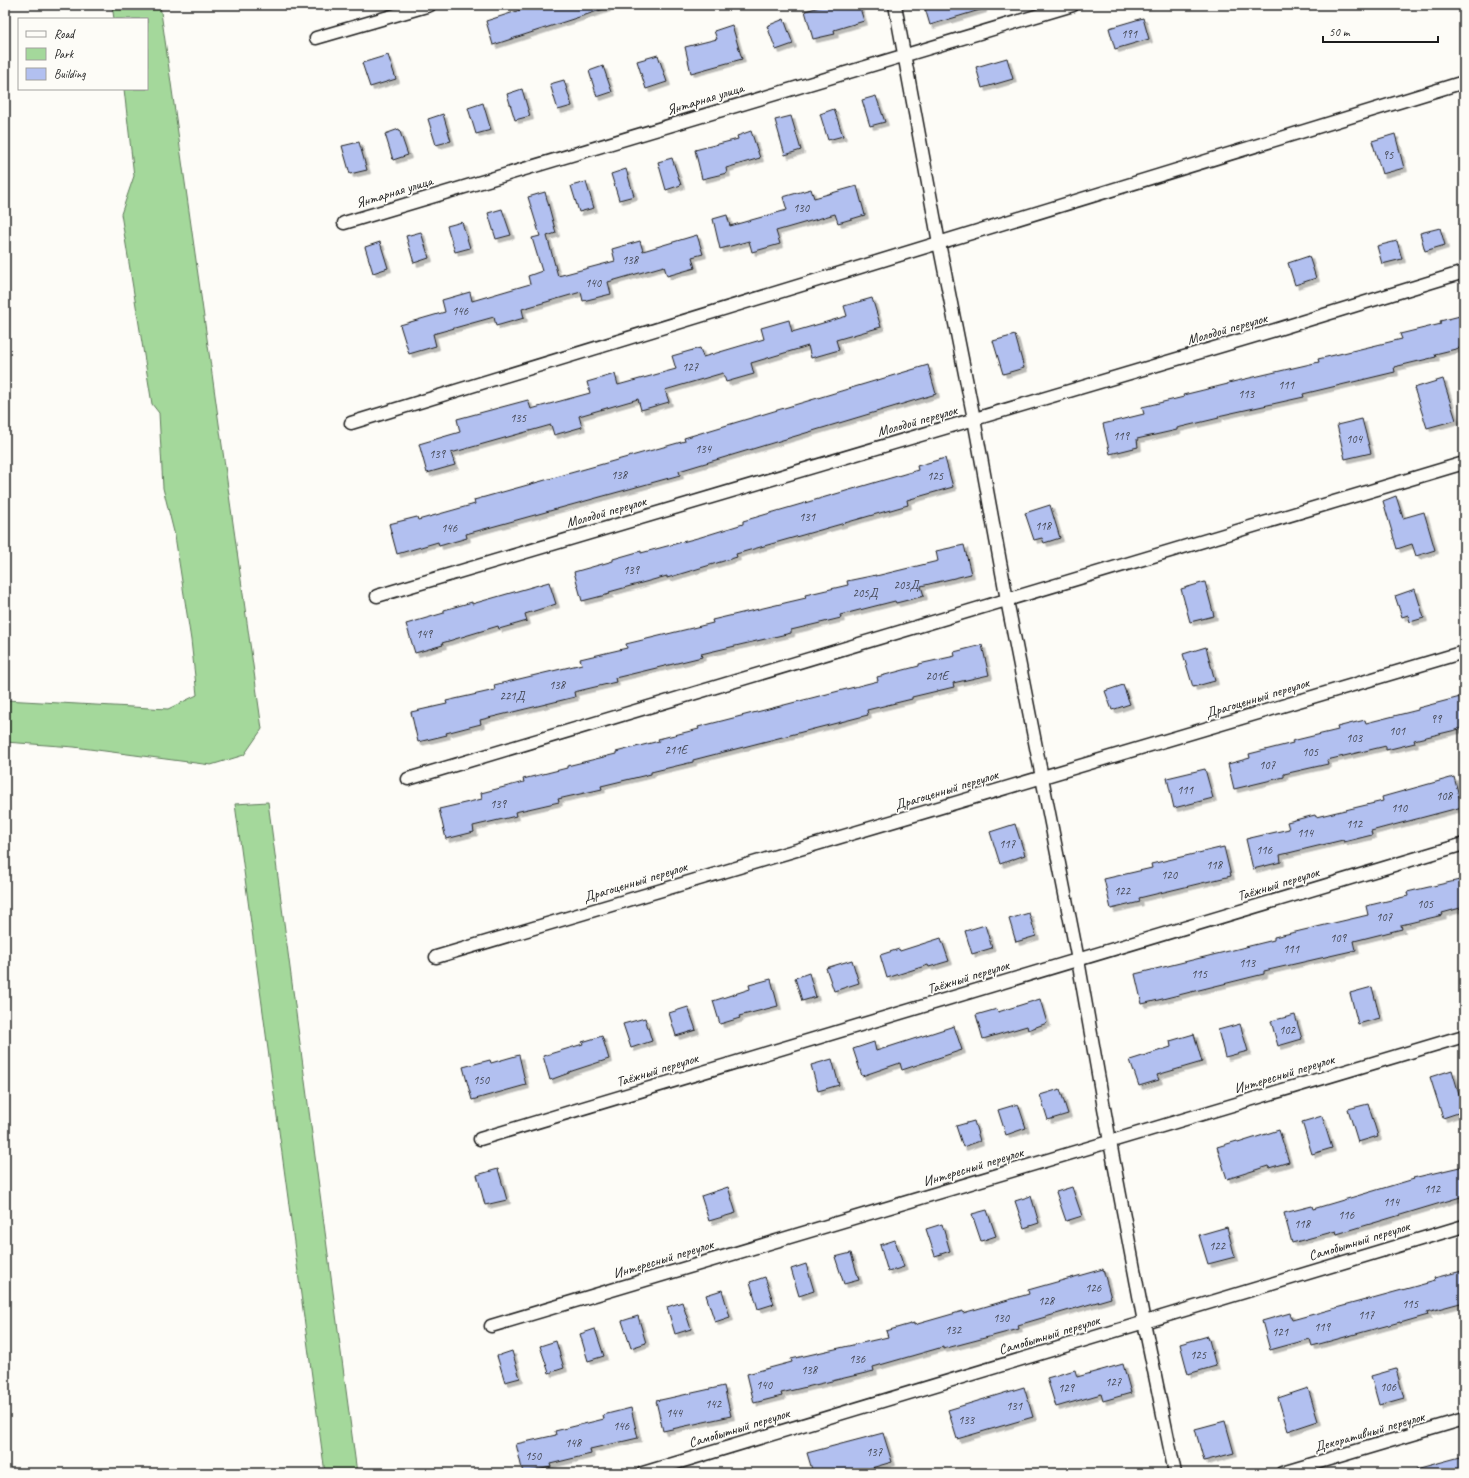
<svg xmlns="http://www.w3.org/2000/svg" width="1469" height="1478" viewBox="0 0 1469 1478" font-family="Caveat,sans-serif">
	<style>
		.green { fill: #a4d89b; stroke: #607a5c }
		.building { fill: #b2c0f0; stroke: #1c1c1c; filter: url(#shadow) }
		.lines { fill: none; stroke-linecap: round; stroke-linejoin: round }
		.minor-casing { stroke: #1c1c1c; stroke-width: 15 }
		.minor { stroke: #fdfcf7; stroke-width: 12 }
		.labels { text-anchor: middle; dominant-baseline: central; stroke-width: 3.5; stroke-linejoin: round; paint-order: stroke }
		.number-label { font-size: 12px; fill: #424551 }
		.street-label { font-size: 14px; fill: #1c1c1c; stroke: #fdfcf7 }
	</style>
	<defs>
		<filter id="shadow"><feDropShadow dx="3.5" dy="3.5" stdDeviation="0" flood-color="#0004"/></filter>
	</defs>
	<rect width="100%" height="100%" fill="#fdfcf7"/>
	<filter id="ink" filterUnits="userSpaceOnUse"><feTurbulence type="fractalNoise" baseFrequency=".025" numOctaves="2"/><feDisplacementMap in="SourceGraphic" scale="8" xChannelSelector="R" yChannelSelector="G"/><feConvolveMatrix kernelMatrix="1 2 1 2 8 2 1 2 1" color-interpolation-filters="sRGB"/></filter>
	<g filter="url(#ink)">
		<path class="green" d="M112,5h48l102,724 -18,26 -33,10 -137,-18 -69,-5v-42l163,9 29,-14 -6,-55 -16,-104 -12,-48 -4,-75 -7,-9 -31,-190 13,-38 -10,-87h23v-70h-33z
			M268,802l89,671h-32l-90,-669z"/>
		<path class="building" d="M536,5h70l1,3 -114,37 -7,-24z
			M827,5h32l5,16 -30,9 1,4 -22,5 -8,-28z
			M924,5h59v4l-53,16z
			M1143,18l6,21 -34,10 -6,-21z
			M784,19l9,25 -17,6 -9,-24z
			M732,25l10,34 -51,14 -6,-26 32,-8 -3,-8z
			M388,55l8,24 -26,8 -8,-24z
			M658,55l9,27 -21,7 -9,-28z
			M1007,58l6,21 -31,9 -6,-21z
			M603,66l9,26 -15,5 -8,-26z
			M564,80l8,26 -14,4 -8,-26z
			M522,89l8,27 -15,4 -8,-26z
			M876,96l9,26 -15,4 -8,-26z
			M483,103l8,27 -15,4 -8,-26z
			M834,109l9,27 -15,4 -8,-26z
			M443,114l8,27 -15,4 -8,-26z
			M791,116l10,34 -16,5 -10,-35z
			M399,129l9,26 -15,5 -8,-26z
			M751,131l9,27 -34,10 1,5 -25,6 -7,-29 43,-11 -1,-3z
			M1395,134l9,34 -22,6 -10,-33z
			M359,142l8,28 -17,4 -8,-28z
			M672,158l9,27 -15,5 -8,-28z
			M626,169l8,27 -15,4 -8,-26z
			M586,182l8,26 -15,4 -8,-26z
			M857,186l8,29 -27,8 -3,-9 -59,17 4,13 -28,8 -3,-11 -29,8 -7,-30 14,-4 3,11 57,-16 -4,-13 28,-8 3,9z
			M545,192l11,41 -9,3 11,40 57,-15 -3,-12 28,-8 3,10 54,-16 6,19 -11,3 3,11 -28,8 -3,-10 -56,16 3,12 -28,7 -2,-9 -59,17 2,9 -28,8 -2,-9 -61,17 3,12 -27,8 -9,-29 45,-13 -3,-12 28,-8 2,9 58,-17 -2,-8 14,-5 -10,-33 8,-2 -12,-39z
			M502,209l9,26 -15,4 -8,-26z
			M462,222l8,26 -15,4 -8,-26z
			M1440,228l5,17 -20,6 -5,-18z
			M421,232l8,26 -15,5 -8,-27z
			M1397,241l5,18 -20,5 -5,-18z
			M380,242l8,26 -15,5 -8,-26z
			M1309,256l7,22 -21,7 -7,-22z
			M872,298l9,29 -45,13 3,10 -28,8 -3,-12 -57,17 3,11 -28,8 -3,-9 -58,17 4,12 -28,8 -3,-11 -59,17 3,11 -28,8 -3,-10 -100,28 4,12 -28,8 -8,-29 41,-12 -3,-13 71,-19 3,9 59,-16 -3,-11 28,-8 3,11 58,-16 -4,-13 28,-8 3,9 61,-18 -3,-11 28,-8 3,12 55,-16 -3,-10z
			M1464,315v32l-29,7 1,3 -42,10 1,5 -92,22 1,3 -86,19 1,2 -42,10v2l-40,9 1,8 -28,7 -7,-30 41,-10 -2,-7 42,-10 -1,-2 45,-11v-1l91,-21 -1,-3 84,-20 -2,-5 41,-10 -1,-3z
			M1015,335l9,33 -21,6 -10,-33z
			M928,365l8,29 -257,77 1,4 -214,59 1,4 -28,8 -1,-4 -41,12 -8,-30 28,-7 1,3 57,-16 -1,-4 211,-59 -1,-3z
			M1443,379l13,41 -29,8 -13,-40z
			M1362,419l9,34 -26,6 -8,-34z
			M945,458l8,29 -46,13 1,5 -172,49 1,3 -70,21v-2l-58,16 1,2 -28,7 -8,-29 39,-11v-2l28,-8v2l60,-16 42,-13v-3l175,-51 -1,-4z
			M1396,496l7,22 21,-6 11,38 -19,6 -4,-12 -15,5 -14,-48z
			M1050,505l10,33 -16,5 -2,-5 -8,2 -9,-27z
			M964,545l7,29 -50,12 3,10 -28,7 -1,-2 -55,14 1,3 -50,12v3l-90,21 1,3 -87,21 1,4 -42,10 1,5 -95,23 1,4 -35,9 1,2 -29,7 -7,-30 36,-8 -1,-3 49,-11 -1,-5 88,-21 -2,-5 47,-11 -1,-4 87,-21 -1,-3 94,-22 -1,-3 43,-10 -1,-4 29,-6v1l62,-15 -2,-10z
			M549,582l7,22 -31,10 2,7 -28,8 -1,-3 -56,17 1,2 -28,8 -9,-29 38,-11v-3l28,-8v2z
			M1205,582l9,34 -24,6 -9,-33z
			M1415,589l9,29 -14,4 -2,-7 -6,2 -7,-21z
			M982,645l7,30 -36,8 1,4 -42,10v2l-45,11 1,5 -175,45v2l-42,10v2l-50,12 1,3 -44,10 1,3 -44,10 1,4 -43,10 1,6 -28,7 -7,-30 43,-10 -1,-6 43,-11 -1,-3 44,-11v-2l49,-12v-2l43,-11 -1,-2 41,-10 -1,-2 180,-46 -1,-4 42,-11v-2l36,-8 -1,-4z
			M1206,647l9,34 -22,6 -10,-33z
			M1123,685l7,19 -18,6 -7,-19z
			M1464,696v32l-50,12 1,3 -29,7v-4l-59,14 1,4 -44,10v3l-50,12 -6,-25 22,-6 -1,-4 44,-11 -1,-2 46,-11 -1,-3 28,-7 1,3 52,-13v-2z
			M1205,769l8,29 -39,10 -7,-30z
			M1454,777l8,30 -91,24 1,4 -28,7 -1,-2 -63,15 1,7 -28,7 -7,-30 43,-10 -2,-7 28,-7 1,2 67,-16 -1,-4z
			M1015,824l10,31 -25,9 -10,-32z
			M1224,847l7,29 -92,22 1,4 -29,7 -7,-30 48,-11 -1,-4z
			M1464,879v28l-22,6 1,2 -42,10 1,4 -48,12 2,9 -92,21v3l-122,30 -7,-30 139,-34v-3l94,-22 -2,-9 42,-10 -1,-4z
			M1029,913l7,23 -20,6 -7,-23z
			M985,925l7,23 -20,6 -7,-23z
			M941,938l8,23 -20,6 -1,-2 -41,13 -7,-23 19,-6 1,2z
			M852,960l7,23 -25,8 -8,-23z
			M809,973l7,24 -14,4 -7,-23z
			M771,979l7,27 -39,10 1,2 -20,6 -7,-23 37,-12 -1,-4z
			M1372,987l8,31 -22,6 -8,-31z
			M1040,999l7,24 -19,7 -1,-4 -44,13 -7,-24 21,-6 1,3z
			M688,1007l8,23 -20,6 -7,-23z
			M1295,1015l7,24 -24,7 -7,-25z
			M645,1018l7,23 -21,7 -8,-24z
			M1240,1024l8,27 -23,6 -7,-27z
			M954,1026l8,24 -60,20 -2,-7 -38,13 -9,-27 21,-7 2,9z
			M1194,1034l8,28 -45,13 2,5 -20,6 -9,-26 41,-13 -1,-6z
			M602,1036l7,23 -40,13v1l-19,7 -7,-24 40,-12 -1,-2z
			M519,1055l7,30 -54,15 -9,-33 27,-7 1,3z
			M832,1059l7,26 -21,6 -7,-26z
			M1452,1070l12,41 -21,7 -13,-41z
			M1060,1089l8,25 -20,6 -8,-25z
			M1018,1104l8,24 -20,7 -8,-25z
			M1368,1104l10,32 -20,6 -10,-33z
			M1322,1116l10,32 -20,6 -10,-32z
			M974,1121l6,20 -17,6 -7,-21z
			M1279,1130l10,32 -20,6 -1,-2 -41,13 -10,-32 20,-6 1,2z
			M1464,1166v30l-127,38 -1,-3 -44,12 -8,-30 28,-7 1,3 101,-30 -1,-1z
			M498,1169l9,31 -22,5 -8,-30z
			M728,1187l8,26 -27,8 -8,-25z
			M1072,1187l10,29 -16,5 -10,-29z
			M1031,1196l8,27 -15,5 -9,-27z
			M987,1210l9,26 -15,5 -9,-27z
			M942,1224l8,27 -15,5 -9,-27z
			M1227,1227l8,30 -27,7 -9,-29z
			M895,1240l9,27 -16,5 -8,-27z
			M851,1253l8,27 -15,4 -9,-27z
			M806,1264l8,27 -15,5 -8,-27z
			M1103,1269l8,29 -93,27 1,4 -76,20v-2l-70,20 1,4 -93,22 1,3 -28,7 -7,-29 45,-12 -1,-3 97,-22 -2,-6 28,-8v2l49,-14v2l66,-19 -1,-4z
			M1462,1271l2,7v24l-37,10 1,3 -28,8v-1l-88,24 -2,-7 -40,11 -8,-29 28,-8 2,7 143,-39 -1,-3z
			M765,1277l9,27 -16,5 -8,-27z
			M722,1290l8,27 -15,5 -9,-27z
			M682,1302l9,27 -16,5 -8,-27z
			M638,1316l8,27 -15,5 -9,-27z
			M595,1329l9,27 -16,5 -8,-27z
			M1208,1336l8,30 -28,8 -8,-30z
			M556,1341l8,27 -15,5 -9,-27z
			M512,1351l8,27 -15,4 -8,-26z
			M1123,1364l8,29 -28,8 -2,-7 -45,13 -9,-29 28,-8 2,7z
			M1396,1369l8,29 -25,7 -8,-29z
			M724,1386l7,30 -68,15 -7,-30z
			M1024,1387l9,30 -76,22 -9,-29z
			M1308,1388l10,33 -30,10 -10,-33z
			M631,1408l7,30 -48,11 1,5 -41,10 1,3 -28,6 -7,-29 40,-9 -1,-4 49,-12 -1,-4z
			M1225,1421l9,32 -30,8 -9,-32z
			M883,1433l9,29 -38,11h-41l-6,-20z
			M1464,1456v17h-47l-1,-4z"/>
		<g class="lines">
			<defs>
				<path id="minor" d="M895,5l44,238 35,176 33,181 71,360 32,182 34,180 31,151
					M316,38l114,-33
					M344,223l729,-218
					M351,423l1113,-341
					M377,596l898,-266 189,-58
					M408,779l1056,-316
					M436,957l1028,-305
					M480,1139l984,-295
					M491,1326l973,-290
					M643,1473l821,-247
					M1282,1473l182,-54"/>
			</defs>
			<use href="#minor" class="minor-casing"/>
			<use href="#minor" class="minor"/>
		</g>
	</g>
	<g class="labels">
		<g class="number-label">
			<text x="1129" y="34">191</text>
			<text x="1388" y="155">95</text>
			<text x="801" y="208">130</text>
			<text x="630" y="260">138</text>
			<text x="593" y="283">140</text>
			<text x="460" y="311">146</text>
			<text x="690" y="367">127</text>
			<text x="1286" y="385">111</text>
			<text x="1246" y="394">113</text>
			<text x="518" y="418">135</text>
			<text x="1121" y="436">119</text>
			<text x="1354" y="439">104</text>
			<text x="703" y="449">134</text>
			<text x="437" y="454">139</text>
			<text x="619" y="475">138</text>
			<text x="935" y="476">125</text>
			<text x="807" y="517">131</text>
			<text x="1043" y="526">118</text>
			<text x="449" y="528">146</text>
			<text x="631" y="570">139</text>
			<text x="906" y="585">203Д</text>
			<text x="865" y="593">205Д</text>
			<text x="424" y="634">149</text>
			<text x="937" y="676">201Е</text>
			<text x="557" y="685">138</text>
			<text x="512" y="696">221Д</text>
			<text x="1436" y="719">99</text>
			<text x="1397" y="731">101</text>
			<text x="1354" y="738">103</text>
			<text x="676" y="750">211Е</text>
			<text x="1310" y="752">105</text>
			<text x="1267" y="765">107</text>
			<text x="1185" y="790">111</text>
			<text x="1444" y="796">108</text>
			<text x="498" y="804">139</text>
			<text x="1399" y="808">110</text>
			<text x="1354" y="824">112</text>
			<text x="1305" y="833">114</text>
			<text x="1007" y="844">117</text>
			<text x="1264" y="850">116</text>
			<text x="1214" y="865">118</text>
			<text x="1169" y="875">120</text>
			<text x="1122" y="891">122</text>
			<text x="1425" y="904">105</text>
			<text x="1384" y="917">107</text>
			<text x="1338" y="938">109</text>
			<text x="1291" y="949">111</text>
			<text x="1247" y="963">113</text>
			<text x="1199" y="974">115</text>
			<text x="1287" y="1030">102</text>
			<text x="481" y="1080">150</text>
			<text x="1432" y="1189">112</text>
			<text x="1391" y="1202">114</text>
			<text x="1346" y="1215">116</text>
			<text x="1302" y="1224">118</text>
			<text x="1217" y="1246">122</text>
			<text x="1093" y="1288">126</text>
			<text x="1046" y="1301">128</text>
			<text x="1410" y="1304">115</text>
			<text x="1366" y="1315">117</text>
			<text x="1001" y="1318">130</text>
			<text x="1322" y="1327">119</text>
			<text x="953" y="1330">132</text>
			<text x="1280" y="1332">121</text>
			<text x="1198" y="1355">125</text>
			<text x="857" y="1359">136</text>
			<text x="809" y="1370">138</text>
			<text x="1113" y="1382">127</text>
			<text x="764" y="1385">140</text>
			<text x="1388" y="1387">106</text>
			<text x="1066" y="1388">129</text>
			<text x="713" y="1404">142</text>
			<text x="1014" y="1406">131</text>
			<text x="674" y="1413">144</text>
			<text x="966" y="1420">133</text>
			<text x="621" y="1426">146</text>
			<text x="573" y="1443">148</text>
			<text x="874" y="1452">137</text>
			<text x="533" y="1456">150</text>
		</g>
		<g class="street-label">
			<text transform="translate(705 99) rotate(-17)">Янтарная улица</text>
			<text transform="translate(394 192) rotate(-17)">Янтарная улица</text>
			<text transform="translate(1227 329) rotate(-16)">Молодой переулок</text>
			<text transform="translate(917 421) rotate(-16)">Молодой переулок</text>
			<text transform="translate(606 512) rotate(-16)">Молодой переулок</text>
			<text transform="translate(1257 698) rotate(-17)">Драгоценный переулок</text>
			<text transform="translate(946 790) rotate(-17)">Драгоценный переулок</text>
			<text transform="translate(635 882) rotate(-17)">Драгоценный переулок</text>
			<text transform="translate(1278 884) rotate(-17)">Таёжный переулок</text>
			<text transform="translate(968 977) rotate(-17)">Таёжный переулок</text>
			<text transform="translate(657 1070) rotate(-17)">Таёжный переулок</text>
			<text transform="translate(1284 1074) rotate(-17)">Интересный переулок</text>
			<text transform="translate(973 1167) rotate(-17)">Интересный переулок</text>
			<text transform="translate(1359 1241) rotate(-17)">Самобытный переулок</text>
			<text transform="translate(663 1259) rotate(-17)">Интересный переулок</text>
			<text transform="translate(1049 1335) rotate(-17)">Самобытный переулок</text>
			<text transform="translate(739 1428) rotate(-17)">Самобытный переулок</text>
			<text transform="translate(1369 1432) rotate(-16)">Декоративный переулок</text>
		</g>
	</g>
	<rect width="1469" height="1478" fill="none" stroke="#fdfcf7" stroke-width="20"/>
	<rect x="10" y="10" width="1449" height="1458" fill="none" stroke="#1c1c1c" stroke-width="1.5" filter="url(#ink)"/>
	<rect x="18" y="18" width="130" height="72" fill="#fdfcf7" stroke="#a3a29f"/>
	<rect x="26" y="31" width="20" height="6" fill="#fdfcf7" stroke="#a3a29f"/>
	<text x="54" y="38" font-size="12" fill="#1c1c1c">Road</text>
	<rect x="26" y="48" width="20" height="12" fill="#a4d89b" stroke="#a3a29f"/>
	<text x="54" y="58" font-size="12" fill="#1c1c1c">Park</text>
	<rect x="26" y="68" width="20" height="12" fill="#b2c0f0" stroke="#a3a29f"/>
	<text x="54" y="78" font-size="12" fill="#1c1c1c">Building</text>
	<path d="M1323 36v6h115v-6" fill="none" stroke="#1c1c1c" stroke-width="2"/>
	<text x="1329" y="36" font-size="12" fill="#1c1c1c" stroke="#fdfcf7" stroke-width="3" paint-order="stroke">50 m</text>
</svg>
